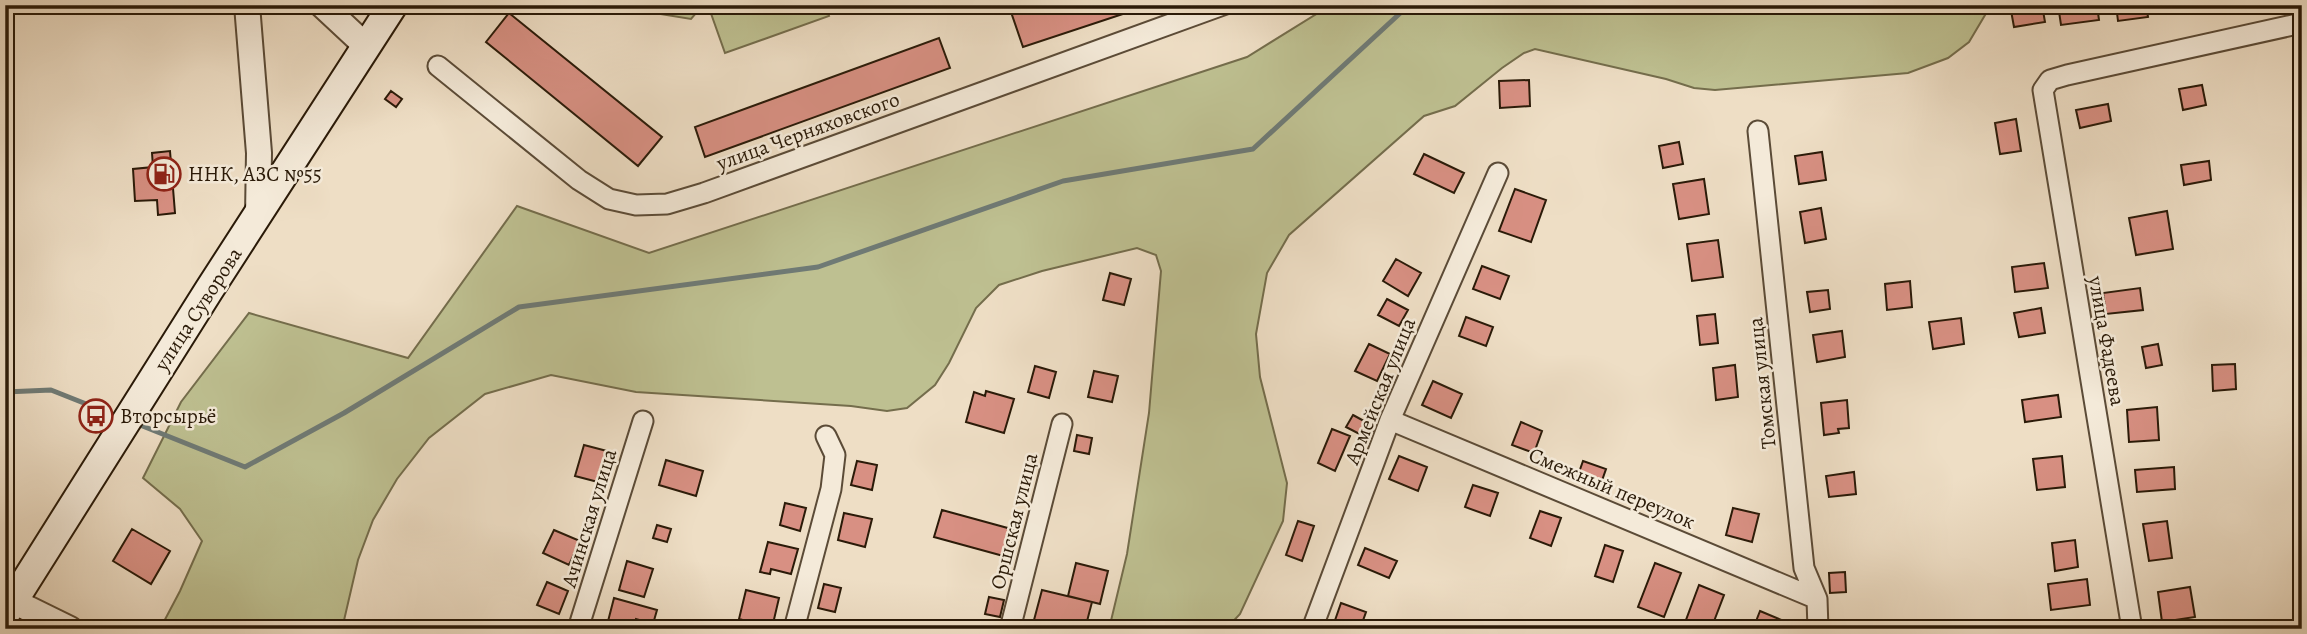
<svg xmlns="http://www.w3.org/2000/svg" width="2307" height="634" viewBox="0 0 2307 634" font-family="Alegreya,serif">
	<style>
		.green { fill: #bec091; stroke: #746d4c; stroke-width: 2 }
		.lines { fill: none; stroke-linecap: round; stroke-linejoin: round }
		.stream { stroke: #6f7a75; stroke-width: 5 }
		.building { fill: #d89083; stroke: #2a1a08; stroke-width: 2 }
		.minor-casing { stroke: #5b4b37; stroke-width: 23 }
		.tertiary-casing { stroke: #5b4b37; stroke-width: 28 }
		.secondary-casing { stroke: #2a1a08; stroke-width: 32 }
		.minor { stroke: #f4ead9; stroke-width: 19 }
		.tertiary { stroke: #f4ead9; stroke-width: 24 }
		.secondary { stroke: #f4ead9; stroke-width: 28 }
		.labels { text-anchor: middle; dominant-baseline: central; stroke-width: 5; stroke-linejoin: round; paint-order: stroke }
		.street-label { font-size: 21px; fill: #2a1a08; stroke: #f4ead9 }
		.poi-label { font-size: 21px; fill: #2a1a08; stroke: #f4ead9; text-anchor: start }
	</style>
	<rect width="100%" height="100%" fill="#eedec5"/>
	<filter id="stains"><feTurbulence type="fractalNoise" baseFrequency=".00286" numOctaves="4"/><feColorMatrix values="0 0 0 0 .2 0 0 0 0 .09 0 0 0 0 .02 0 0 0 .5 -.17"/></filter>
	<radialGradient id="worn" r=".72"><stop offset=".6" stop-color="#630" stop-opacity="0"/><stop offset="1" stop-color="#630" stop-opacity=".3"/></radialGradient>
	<path class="green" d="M605,5h98l-12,14z
		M708,5h117l4,11 -104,37z
		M1331,5h660l-22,37 -21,16 -40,15 -193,17 -21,-2 -28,-9 -131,-30 -11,4 -22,15 -47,38 -31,10 -135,119 -22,38 -11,61 4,43 27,106 -4,38 -43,93 -14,15h-117l18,-75 22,-141 12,-142 -5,-16 -19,-7 -95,23 -43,14 -23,23 -27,55 -14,22 -28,23 -20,3 -36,-5 -215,-14 -85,-17 -66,19 -56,44 -32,41 -24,41 -15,40 -16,69h-182l20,-38 22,-50 -22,-32 -37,-31 38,-76 68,-89 159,45 109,-152 132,47 598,-196z"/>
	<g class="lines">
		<path class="stream" d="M1790,5l33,4 4,-4
			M5,392l46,-2 68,27
			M135,423l110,44 99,-54 175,-106 299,-40 245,-86 190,-32 156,-144"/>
	</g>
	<path class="building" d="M1031,5h119l-127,42 -12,-35z
		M2010,5h32l3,17 -31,5z
		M2058,5h39l2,15 -38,5z
		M2116,5h30l2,12 -30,4z
		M509,13l153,124 -24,29 -152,-124z
		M939,38l11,30 -245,89 -10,-30z
		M1529,80l1,26 -30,2 -1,-27z
		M2202,85l4,20 -23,5 -4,-21z
		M391,91l11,8 -6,8 -11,-8z
		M2108,104l3,17 -31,7 -4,-18z
		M2016,119l5,32 -21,3 -5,-31z
		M1679,142l4,22 -20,4 -4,-22z
		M170,151l5,62 -17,2 -1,-15 -22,1 -2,-32 20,-2 -1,-14z
		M1822,152l4,28 -27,4 -4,-28z
		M1424,154l40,19 -10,20 -40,-19z
		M2209,161l2,19 -27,5 -3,-20z
		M1704,179l5,35 -30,5 -6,-35z
		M1515,189l31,11 -15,42 -32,-11z
		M1821,208l5,31 -21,4 -5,-31z
		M2167,211l6,38 -37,6 -7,-37z
		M1718,240l5,37 -31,4 -5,-37z
		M1396,259l25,14 -13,23 -25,-15z
		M2044,263l4,25 -33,4 -3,-25z
		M1482,266l27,10 -9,23 -27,-10z
		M1110,273l21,6 -7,26 -21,-5z
		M1910,281l2,26 -25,3 -2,-26z
		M2140,288l3,22 -37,4 -3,-21z
		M1828,290l2,19 -20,3 -3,-20z
		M1387,299l21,11 -9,16 -21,-11z
		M2041,308l4,25 -26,4 -5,-24z
		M1715,314l3,29 -18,2 -3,-29z
		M1466,317l27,10 -7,19 -27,-10z
		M1961,318l3,26 -31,5 -4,-27z
		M1842,331l3,26 -28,5 -4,-27z
		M1369,344l21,10 -13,27 -22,-10z
		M2158,344l4,21 -16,3 -4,-21z
		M2235,364l1,25 -23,2 -1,-26z
		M1735,365l3,32 -22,3 -3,-32z
		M1035,366l21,6 -7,26 -21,-6z
		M1094,371l24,5 -6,26 -24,-5z
		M1433,381l29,13 -11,24 -29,-13z
		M986,391l28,8 -10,34 -38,-11 8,-30 11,4z
		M2058,395l3,22 -36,5 -3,-22z
		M1847,400l2,28 -11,1 1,4 -15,2 -3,-32z
		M2157,407l2,33 -30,2 -2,-32z
		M1353,415l22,12 -6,12 -23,-12z
		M1521,422l21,9 -8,22 -22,-8z
		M1332,429l18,7 -15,35 -17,-8z
		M1077,435l15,3 -3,16 -15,-3z
		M584,445l23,6 -9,31 -23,-6z
		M1399,456l28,11 -9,24 -29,-12z
		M2062,456l3,31 -28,3 -4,-31z
		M666,460l37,11 -7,25 -37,-11z
		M857,461l20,4 -5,25 -21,-5z
		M1583,461l23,8 -7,20 -23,-8z
		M2174,467l1,22 -38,3 -2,-22z
		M1854,472l2,22 -27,3 -3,-21z
		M1473,485l25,8 -8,23 -25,-9z
		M785,503l21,5 -6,23 -20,-6z
		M1733,508l26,6 -7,28 -26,-7z
		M942,510l73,20 -8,27 -73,-20z
		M1540,511l21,7 -10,28 -21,-8z
		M844,513l28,6 -7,28 -27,-7z
		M1298,521l16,5 -12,35 -16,-6z
		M2167,521l5,37 -23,3 -6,-37z
		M657,525l14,4 -4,13 -14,-4z
		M132,529l38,22 -19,33 -38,-23z
		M554,530l26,11 -11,24 -26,-12z
		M2075,540l3,27 -23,4 -3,-28z
		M768,542l30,7 -7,25 -20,-5 -1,5 -10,-2z
		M1605,545l18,6 -10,31 -18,-6z
		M1365,548l32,13 -8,17 -31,-13z
		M627,561l26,8 -9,28 -25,-7z
		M1076,563l32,8 -8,33 -32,-8z
		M1655,563l26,10 -17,44 -26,-10z
		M1845,572l1,20 -16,1 -1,-20z
		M2087,579l3,26 -39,5 -3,-26z
		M547,582l21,9 -9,23 -22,-9z
		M824,584l17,4 -6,24 -17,-4z
		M1699,585l25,10 -13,34 -25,-9z
		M2190,587l5,30 -33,5 -4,-30z
		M746,590l33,8 -7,30 -33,-9z
		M1042,590l50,12 -7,27h-13l-38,-9z
		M989,597l15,3 -4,17 -15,-3z
		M614,598l43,12 -4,14 -17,-5 -2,10h-28z
		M1341,603l25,9 -6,17h-28z
		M1760,611l24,10 -3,8h-28z"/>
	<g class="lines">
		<defs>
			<path id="minor" d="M438,66l141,114 30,19 27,6 31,-1 37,-11 519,-188
				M1758,131l46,437 13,31 1,30
				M1390,420l427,179
				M578,629l65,-208
				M794,629l37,-140 4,-34 -9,-19
				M1010,629l52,-205
				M1312,629l78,-209 108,-247
				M2132,629l-89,-539 7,-10 17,-5 235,-52"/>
			<path id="tertiary" d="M247,5l12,148 -1,62
				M322,5l44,41
				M13,601l57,28"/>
			<path id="secondary" d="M5,614l204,-324 184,-285"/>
		</defs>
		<use href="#minor" class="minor-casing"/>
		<use href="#tertiary" class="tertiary-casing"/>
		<use href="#secondary" class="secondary-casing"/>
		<use href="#minor" class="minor"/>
		<use href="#tertiary" class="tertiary"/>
		<use href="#secondary" class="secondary"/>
	</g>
	<defs>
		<symbol id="fuel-ring" viewBox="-11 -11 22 22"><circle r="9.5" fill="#f4ead9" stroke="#8f2418" stroke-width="1.5"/><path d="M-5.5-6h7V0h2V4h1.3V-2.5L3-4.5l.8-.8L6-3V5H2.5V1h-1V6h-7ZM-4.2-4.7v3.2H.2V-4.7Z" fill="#8f2418"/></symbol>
		<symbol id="bus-ring" viewBox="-11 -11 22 22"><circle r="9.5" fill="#f4ead9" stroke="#8f2418" stroke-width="1.5"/><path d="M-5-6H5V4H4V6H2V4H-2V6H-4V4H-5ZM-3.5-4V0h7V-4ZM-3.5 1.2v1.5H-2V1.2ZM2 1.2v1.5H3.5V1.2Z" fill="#8f2418"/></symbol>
	</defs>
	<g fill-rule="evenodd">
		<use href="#fuel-ring" x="145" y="155" width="38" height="38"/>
		<use href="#bus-ring" x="77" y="397" width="38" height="38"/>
	</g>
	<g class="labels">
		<g class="street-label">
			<text transform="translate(808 131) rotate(-20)">улица Черняховского</text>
			<text transform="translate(198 309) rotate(-57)">улица Суворова</text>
			<text transform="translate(2107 341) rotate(80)">улица Фадеева</text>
			<text transform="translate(1762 383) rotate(-96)">Томская улица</text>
			<text transform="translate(1380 391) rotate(-68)">Армейская улица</text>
			<text transform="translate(1612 488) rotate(23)">Смежный переулок</text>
			<text transform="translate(589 518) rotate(-73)">Ачинская улица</text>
			<text transform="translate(1014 521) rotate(-76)">Оршская улица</text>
		</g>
		<g class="poi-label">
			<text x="188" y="174">ННК, АЗС №55</text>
			<text x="120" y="416">Вторсырьё</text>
		</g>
	</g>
	<rect width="2307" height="634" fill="none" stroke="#eedec5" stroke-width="28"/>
	<rect x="7" y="7" width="2293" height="620" fill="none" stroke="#2a1a08" stroke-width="3.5"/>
	<rect x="14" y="14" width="2279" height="606" fill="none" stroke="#2a1a08" stroke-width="2"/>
	<rect width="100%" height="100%" filter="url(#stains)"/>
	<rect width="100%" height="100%" fill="url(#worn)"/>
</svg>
